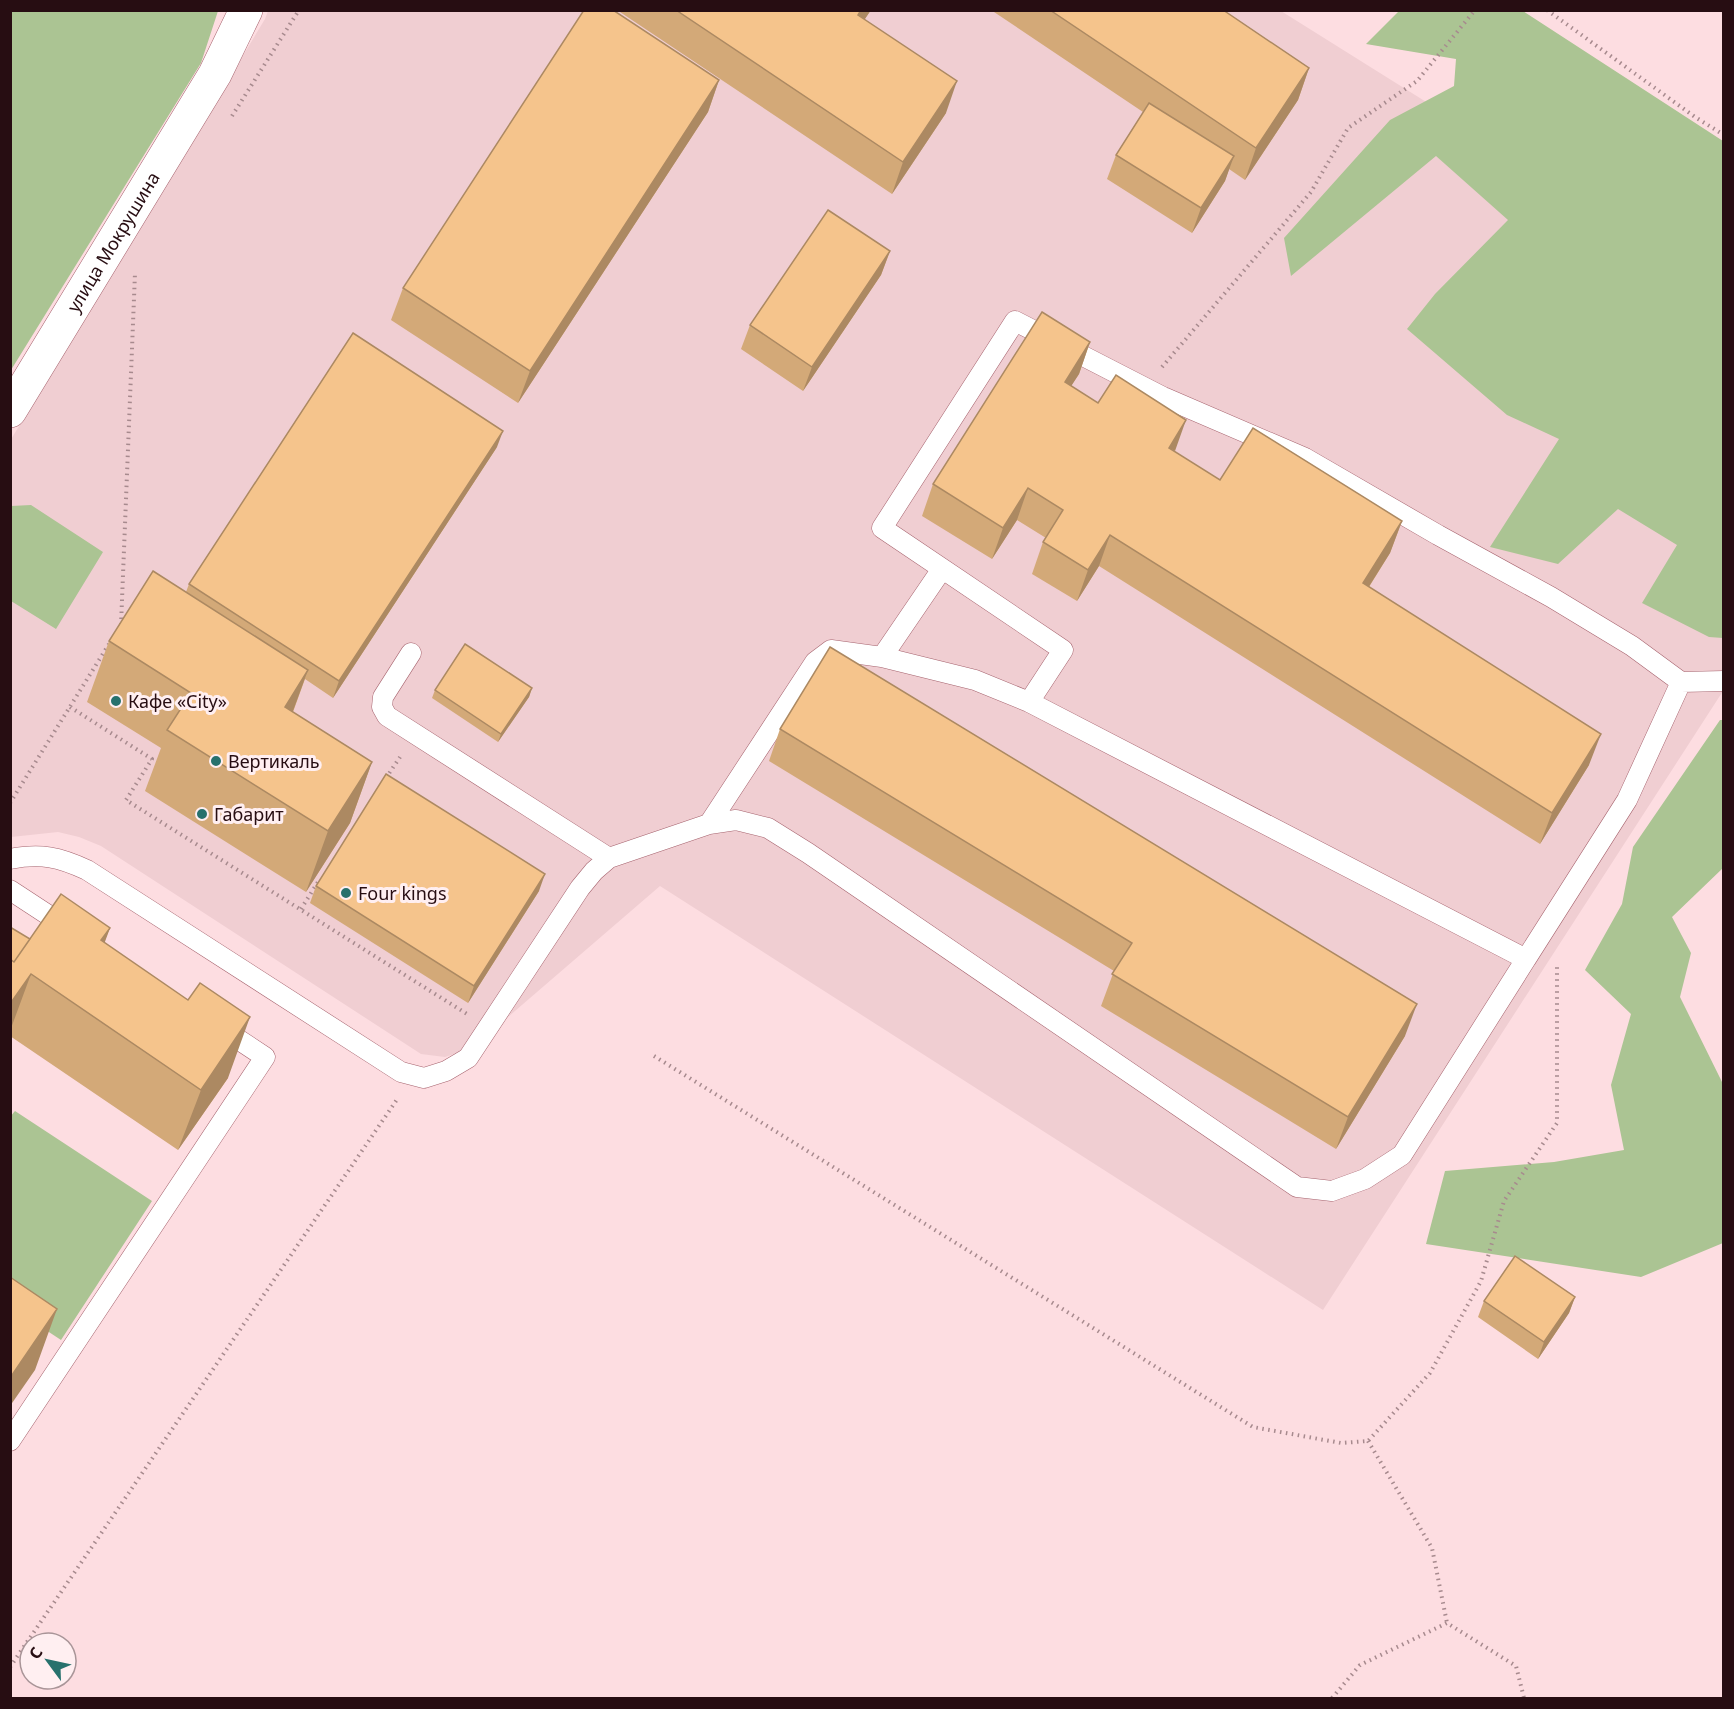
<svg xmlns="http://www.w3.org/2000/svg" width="1734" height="1709" viewBox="0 0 1734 1709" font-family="'Noto Sans',sans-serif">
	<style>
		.built { fill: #f0ced2 }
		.green { fill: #abc493 }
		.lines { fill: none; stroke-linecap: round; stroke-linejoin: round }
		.lane-casing { stroke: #a6636e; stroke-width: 21 }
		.secondary-casing { stroke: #a6636e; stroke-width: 34 }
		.path { stroke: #a78a8e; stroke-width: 4; stroke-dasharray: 1.5 4.5; stroke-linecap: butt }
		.lane { stroke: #fff; stroke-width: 20 }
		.secondary { stroke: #fff; stroke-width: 33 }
		.wall { fill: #d3a978 }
		.shaded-wall { fill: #ac8962 }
		.building { fill: #f5c48c; stroke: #ac8962; stroke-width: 1.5 }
		.poi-dot { fill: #27716d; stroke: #ffeff1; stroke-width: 2 }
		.labels { text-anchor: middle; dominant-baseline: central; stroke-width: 6; stroke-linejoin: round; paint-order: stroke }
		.street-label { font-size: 18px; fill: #270d12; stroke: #ffeff1 }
		.poi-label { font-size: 18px; fill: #270d12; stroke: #ffeff1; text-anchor: start }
	</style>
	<rect width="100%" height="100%" fill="#fddde1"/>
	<path class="built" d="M268,11h1013l442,277v403l-400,619 -663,-424 -188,162 -27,9 -24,-3 -320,-208 -22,-9 -21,-5 -47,5 -1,-396 255,-422z"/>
	<path class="green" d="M11,10l207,1 -17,52 -190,307z
		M1399,11h124l200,130v497l-14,-1 -67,-34 35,-58 -59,-36 -60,55 -68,-17 69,-108 -52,-24 -100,-86 28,-35 73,-74 -72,-64 -145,120 -7,-38 106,-118 64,-34 2,-27 -90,-15z
		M31,505l72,47 -47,77 -45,-28v-95z
		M1720,720h3v148l-51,49 19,36 -11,44 43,87v159l-82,34 -215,-33 19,-73 109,-9 70,-12 -13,-65 20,-71 -46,-44 37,-66 11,-57z
		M15,1111l137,90 -91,139 -50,-33 -1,-190z"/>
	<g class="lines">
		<defs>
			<path id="lane" d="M411,653l-28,44 -1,10 5,9 222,142
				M882,657l60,-88
				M1029,702l34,-52 -181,-122 133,-207 148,76 142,61 133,77 113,62 81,49 49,36 43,-1
				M10,859c31,-6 49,-2 77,11l314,202 23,6 22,-7 22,-13 112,-170 14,-17 15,-13 100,-34 27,-4 32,8 40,25 489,334 35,4 33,-12 37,-24 124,-196 -497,-257 -54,-22 -93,-23 -51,-7 -16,12 -106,162
				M10,890l58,38
				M1526,959l101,-159 54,-118
				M10,1441l255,-384 -44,-29"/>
			<g id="secondary">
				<path id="s1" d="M10,411l205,-337 31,-64"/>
			</g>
		</defs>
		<use href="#lane" class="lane-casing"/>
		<use href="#secondary" class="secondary-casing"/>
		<path class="path" d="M1547,10l148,107 29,18
			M232,116l67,-106
			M1162,367l149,-175 37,-64 69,-47 58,-71
			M121,625l14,-352
			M70,707l82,52 -26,41 341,214
			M386,778l14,-21
			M10,803l99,-159
			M301,909l17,-27
			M654,1056l599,371 88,16 27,-2 62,-68 51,-92 23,-80 53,-78v-160
			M1368,1441l64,107 15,75
			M10,1667l388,-569
			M1332,1698l28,-33 87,-42 69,43 8,32"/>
		<use href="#lane" class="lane"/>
		<use href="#secondary" class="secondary"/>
	</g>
	<path class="wall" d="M617,10h254l-7,10 82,93 -54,81z
		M991,10h232l86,58 -11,32 -53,80 -16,-11 -4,12 -33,52 -85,-54 9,-24 27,-43z
		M719,80l-11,32 -190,291 -127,-83 12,-32z
		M890,251l-9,24 -78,116 -62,-42 9,-24z
		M1090,342l-11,32 -8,12 149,94 182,41 -12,32 -21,34 220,178 -49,79 -441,-278 -22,35 -45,-27 11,-32 3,-4 -29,-18 -25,39 -70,-43 11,-32z
		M497,447l-164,251 -28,-19 -12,33 79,50 -22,61 -44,69 -161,-101 16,-43 -74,-46 22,-61 77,-49 3,-8z
		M532,688l-3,9 -31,45 -66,-44 3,-8z
		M780,729l625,307 -69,113 -235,-143 13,-35 -345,-210z
		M316,886l223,5 -71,112 -158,-100z
		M10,927l20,12 80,-11 -6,14 124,136 -50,72 -168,-114z
		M1575,1297l-6,16 -31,46 -60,-42 6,-16z"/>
	<path class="shaded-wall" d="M861,10h10l-25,37 12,-32z
		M1309,68l-11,32 -53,80 11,-32z
		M719,80l-11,32 -190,291 12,-32z
		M957,81l-11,32 -54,81 11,-32z
		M1234,156l-9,25 -33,52 9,-25z
		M890,251l-9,24 -78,116 9,-24z
		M1090,342l-11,32 -26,40 12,-32z
		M1186,420l-11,31 -6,-3z
		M503,431l-6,16 -164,251 6,-17z
		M1028,488l-11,32 -25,39 11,-31z
		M1402,521l-12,32 -39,62 12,-32z
		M1110,535l-11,31 -22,35 11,-31z
		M308,670l-22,60 -1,-23z
		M532,688l-3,9 -31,45 3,-8z
		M1601,734l-12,31 -49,79 12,-31z
		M372,762l-22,61 -44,69 22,-61z
		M545,874l-6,17 -71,112 6,-17z
		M110,928l-22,60 13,-48z
		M31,974l-21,57v-27z
		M1417,1004l-12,32 -69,113 12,-32z
		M250,1017l-22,61 -50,72 23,-60z
		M1575,1297l-6,16 -31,46 6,-17z
		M57,1309l-22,61 -25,36v-28z"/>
	<path class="building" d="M584,10h29l106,70 -189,291 -127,-83z
		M676,10h185l-3,5 99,66 -54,81z
		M1050,10h173l86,58 -53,80z
		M1149,103l85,53 -33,52 -85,-53z
		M828,210l62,41 -78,116 -62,-42z
		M1042,312l48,30 -25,40 33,21 18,-28 70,45 -17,28 51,32 33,-52 149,93 -39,62 238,151 -49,79 -442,-278 -22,35 -45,-28 20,-32 -35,-22 -25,40 -70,-44z
		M353,333l150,98 -164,250 -150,-97z
		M153,571l155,99 -23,37 87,55 -44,69 -161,-101 24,-37 -82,-52z
		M465,644l67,44 -31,46 -66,-44z
		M830,647l587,357 -69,113 -236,-143 20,-31 -352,-214z
		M386,774l159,100 -71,112 -158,-100z
		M61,894l49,34 -9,12 87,60 12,-17 50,34 -49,73 -170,-116 -21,30v-45l4,3z
		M10,927l20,12 -16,23 -4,-3z
		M1515,1256l60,41 -31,45 -60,-41z
		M10,1277l47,32 -47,69z"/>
	<g class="poi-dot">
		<circle cx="116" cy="701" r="6"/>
		<circle cx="216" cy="761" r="6"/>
		<circle cx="202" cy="814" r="6"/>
		<circle cx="346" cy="893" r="6"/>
	</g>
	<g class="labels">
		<g class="street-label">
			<text stroke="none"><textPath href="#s1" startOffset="198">улица Мокрушина</textPath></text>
		</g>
		<g class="poi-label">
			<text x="128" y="701">Кафе «City»</text>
			<text x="228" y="761">Вертикаль</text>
			<text x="214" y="814">Габарит</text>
			<text x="358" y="893">Four kings</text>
		</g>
	</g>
	<rect width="1734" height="1709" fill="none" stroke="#270d12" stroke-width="24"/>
	<g transform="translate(48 1661) rotate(303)"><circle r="28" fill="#ffeff1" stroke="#a99598" stroke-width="1.5"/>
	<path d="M0-4.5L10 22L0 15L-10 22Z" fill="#27716d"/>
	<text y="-9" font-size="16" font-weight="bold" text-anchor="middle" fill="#270d12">С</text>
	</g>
</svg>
